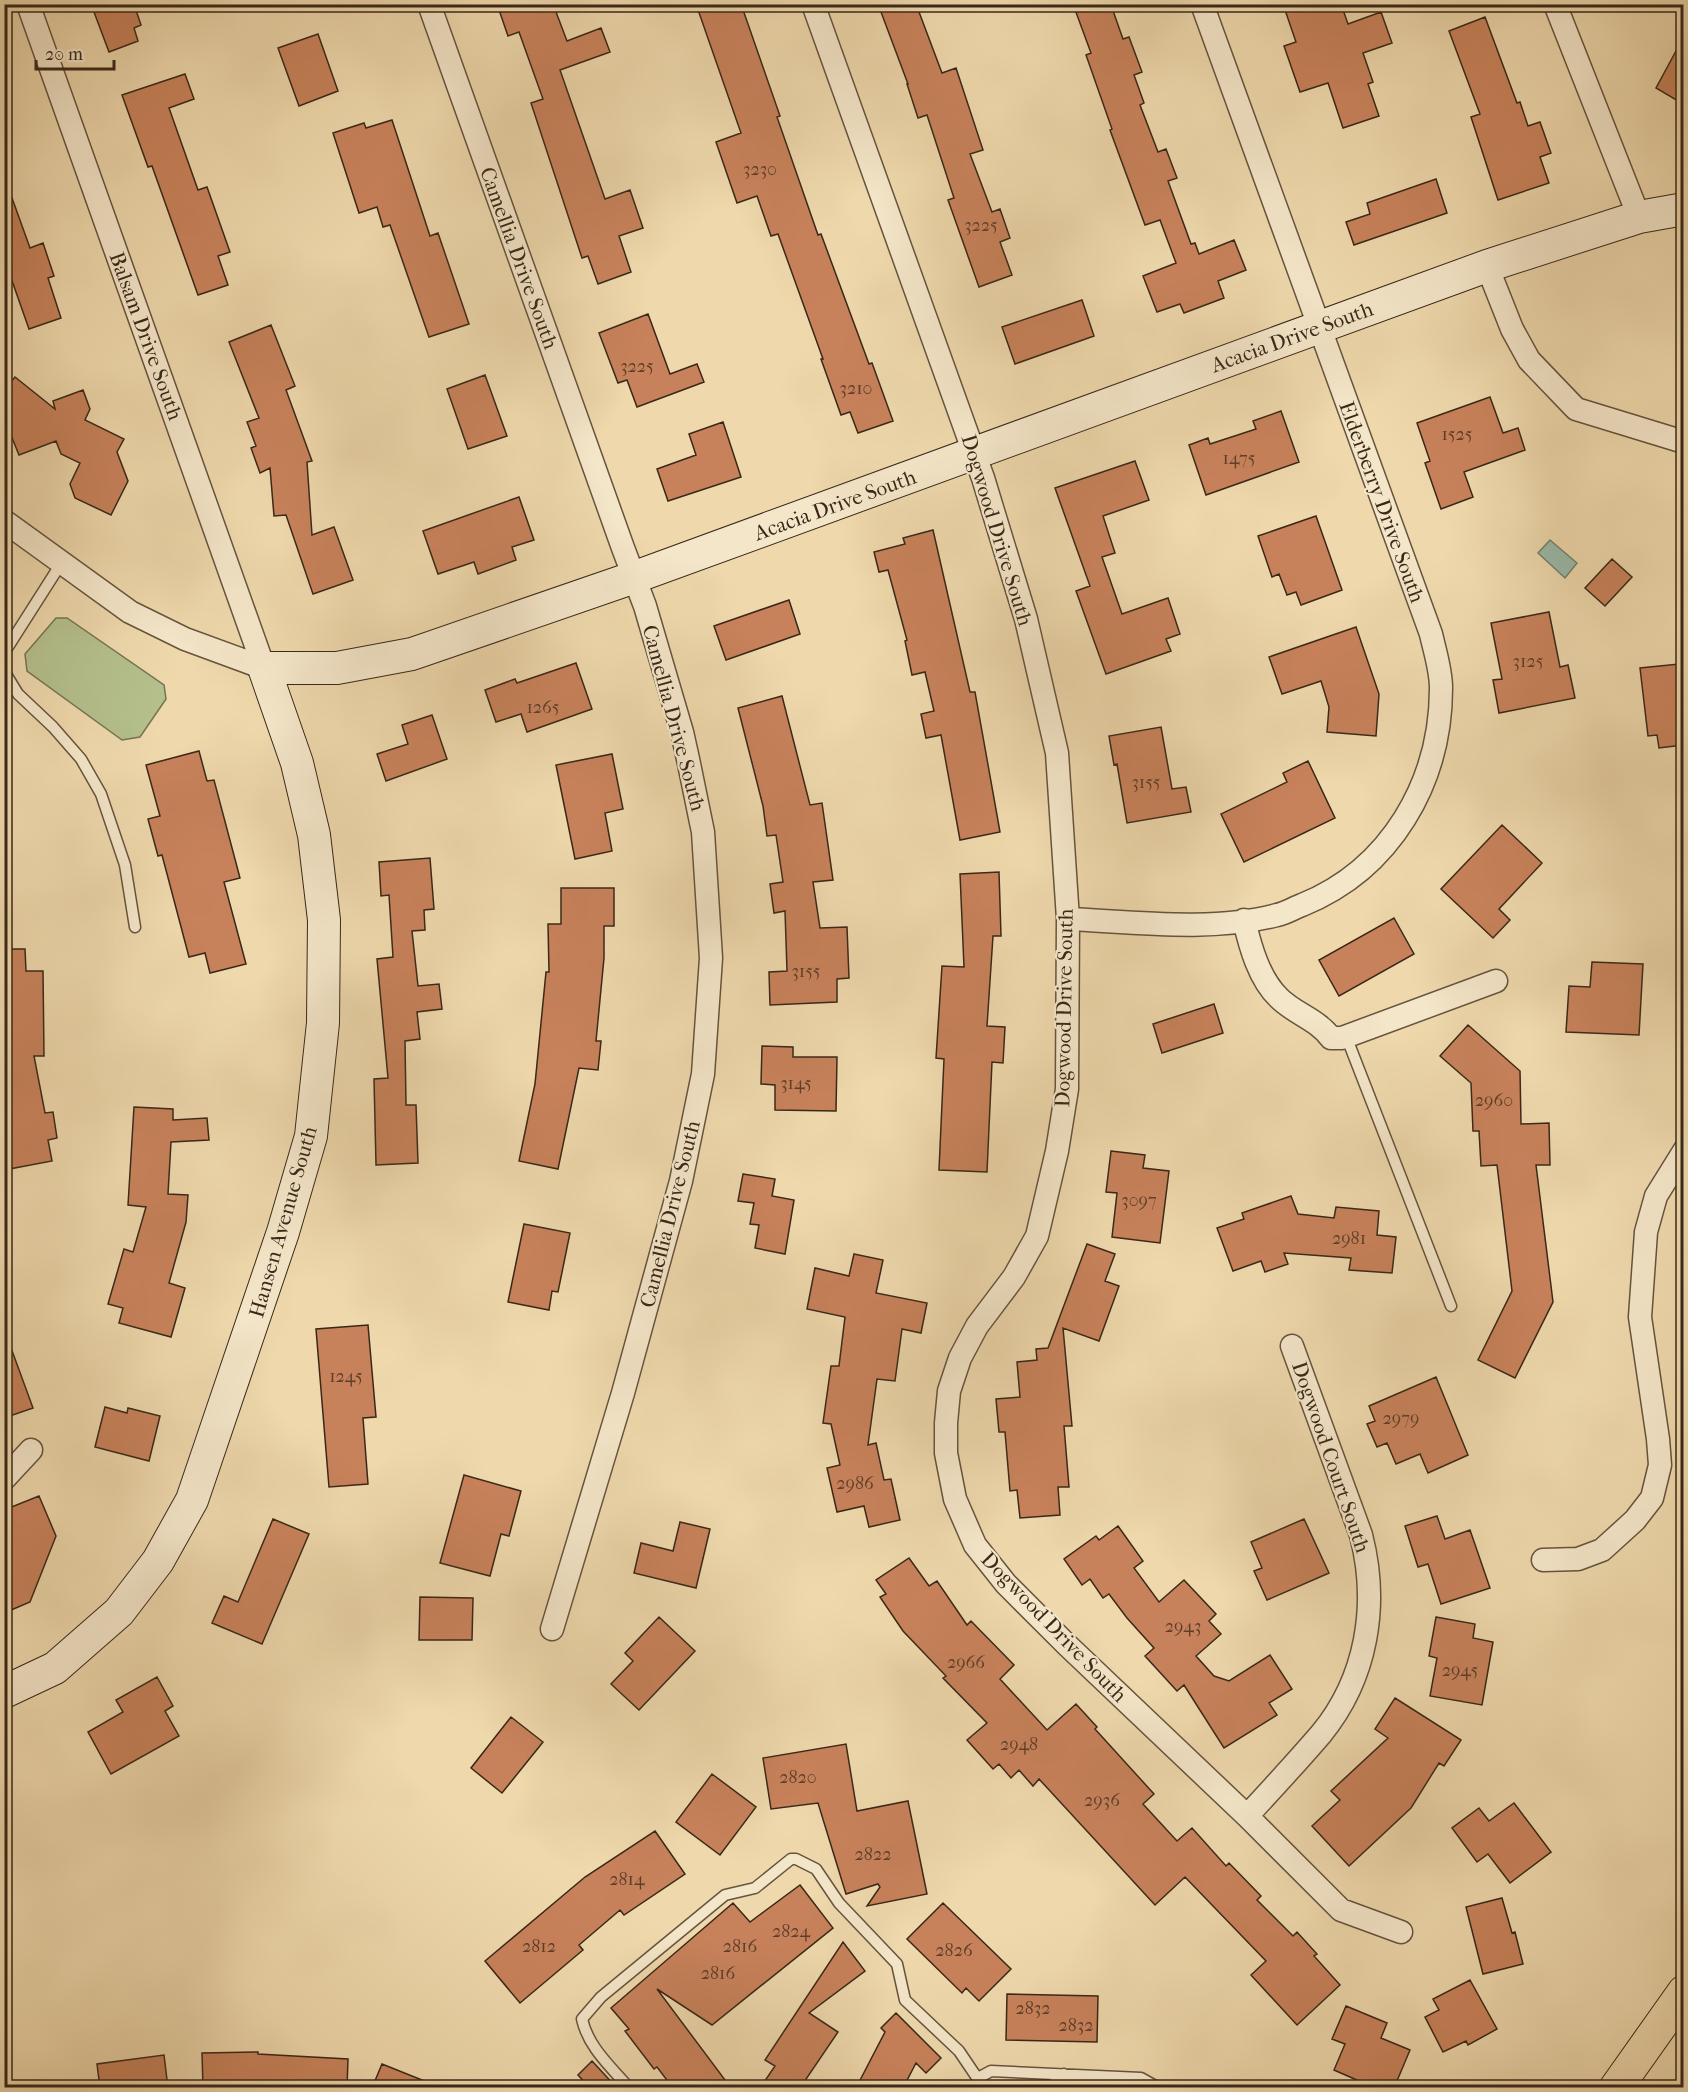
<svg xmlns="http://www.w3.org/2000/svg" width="1688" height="2092" viewBox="0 0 1688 2092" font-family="'IM FELL French Canon',serif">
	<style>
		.green { fill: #b4c08d; stroke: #767453; stroke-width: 1.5 }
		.water { fill: #99baa9; stroke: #73806f; stroke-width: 1.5 }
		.building { fill: #c8825b; stroke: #392819; stroke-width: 1.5 }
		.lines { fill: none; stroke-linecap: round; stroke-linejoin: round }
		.lane-casing { stroke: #66543e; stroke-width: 13 }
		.street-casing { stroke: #66543e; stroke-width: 25 }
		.secondary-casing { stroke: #392819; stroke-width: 34 }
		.primary-casing { stroke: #392819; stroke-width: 35 }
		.lane { stroke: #f4e6c9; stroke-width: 10 }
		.street { stroke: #f4e6c9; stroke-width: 22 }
		.secondary { stroke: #f4e6c9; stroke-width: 32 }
		.primary { stroke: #eed8ac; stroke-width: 33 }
		.labels { text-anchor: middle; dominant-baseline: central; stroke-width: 4.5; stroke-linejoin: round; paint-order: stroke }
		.number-label { font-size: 18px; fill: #5d3e2a }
		.street-label { font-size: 21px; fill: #392819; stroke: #f4e6c9 }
	</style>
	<rect width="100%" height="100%" fill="#eed8ac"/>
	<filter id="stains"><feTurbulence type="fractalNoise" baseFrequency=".00333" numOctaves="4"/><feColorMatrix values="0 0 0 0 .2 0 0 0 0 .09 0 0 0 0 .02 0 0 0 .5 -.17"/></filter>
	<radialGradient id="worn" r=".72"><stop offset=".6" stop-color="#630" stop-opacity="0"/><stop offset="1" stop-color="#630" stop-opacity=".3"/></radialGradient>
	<path class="green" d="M56,618h11l97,67 2,14 -26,38 -18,3 -95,-69 -2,-17z"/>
	<path class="water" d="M1550,540l27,23 -12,15 -27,-25z"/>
	<path class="building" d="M91,4h43l7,21 -7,3 4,13 -29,11z
		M497,4h56l14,37 34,-13 9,24 -50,18 45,129 25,-9 13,38 -24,8 12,36 -33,12 -10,-28 -6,2 -51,-155 12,-4 -24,-67 -11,4z
		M696,4h45l39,112 -3,1 41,118 3,-1 48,130 3,-1 21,58 -35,12 -8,-21 -9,3 -20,-56h2l-45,-125 -7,2 -14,-40 -20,7 -21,-61 25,-9z
		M878,4h38l26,69 14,-5 27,82 -13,4 22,58 8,-3 10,29 -10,4 12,33 -33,12 -31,-87 6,-2 -27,-83 -9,3 -11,-34h1z
		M1073,4l38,1 12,34 6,-2 13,35 -8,3 10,28 -4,2 18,47 8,-3 11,29 -9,3 23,63 4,-1 4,11 35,-14 12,30 -28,11 6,17 -40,15 -4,-9 -23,8 -14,-36 33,-13 -16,-43 -15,5 -35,-95 2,-1 -26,-74 5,-2z
		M1283,4h58l7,20 33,-12 11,31 -29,10 10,29 -5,2 11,32 -36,12 -15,-45 -28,9 -16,-46 12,-4z
		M1485,17l32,86 3,-1 8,24 12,-4 11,31 -11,4 9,26 -51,17 -27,-83 9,-3 -31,-83z
		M318,34l20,57 -39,15 -21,-58z
		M1683,38v66l-27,-16z
		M185,74l9,25 -25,9 29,82 9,-3 23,65 -12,4 10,29 -30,10 -46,-129 -4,1 -26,-72z
		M392,120l38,116 8,-3 31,91 -40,13 -39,-112 -7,2 -6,-20 -18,6 -26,-80 31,-10 2,5z
		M1436,179l11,34 -93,32 -8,-23 24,-8 -3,-11z
		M4,184h3l23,64 13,-5 11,33 -6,2 13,40 -32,11 -25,-71z
		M1082,300l12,36 -79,28 -13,-37z
		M648,314l22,60 27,-10 7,18 -67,25 -10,-27 -9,3 -19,-50z
		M271,325l24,61 -9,4 26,71 -5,1 5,73 22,-8 19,53 -40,14 -27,-79 -12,1 -4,-48 -10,5 -9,-25 5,-2 -9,-24 12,-4 -30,-76z
		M485,375l22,61 -39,13 -21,-60z
		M15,377l40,32 -2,-8 30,-11 7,19 -5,11 39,19 -7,13 11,29 -17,34 -36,-17 -5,-14 10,-21 -19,-9 -5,-13 -37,14 -15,-37v-28z
		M1490,397l13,36 15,-5 7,22 -61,22 9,25 -32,12 -16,-46 5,-2 -13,-38z
		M1281,411l18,51 -93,33 -17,-50 19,-7 2,6 46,-15 -3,-8z
		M723,422l18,55 -73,24 -11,-32 39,-14 -7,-21z
		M1135,461l14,39 -46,16 12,37 -13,4 20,57 46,-16 12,36 -14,5 5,12 -65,23 -30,-83 14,-5 -35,-98z
		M519,497l15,43 -22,7 4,13 -38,14 -4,-12 -36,12 -15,-43z
		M1316,516l26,74 -41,15 -5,-13 -9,3 -8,-21 -7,3 -14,-41z
		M933,530l37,162h5l25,140 -40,8 -19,-105 -15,3 -5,-24 13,-3 -9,-39 -13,3 -7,-34 2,-1 -19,-70 -9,2 -5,-20 31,-8 -2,-6z
		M1612,559l20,18 -27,29 -20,-18z
		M789,600l11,34 -74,26 -12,-34z
		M1549,612l11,55 8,-2 7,33 -76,15 -6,-33 9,-1 -11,-56z
		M1356,627l23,67 -3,42 -49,-4 2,-25 -8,-26 -39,13 -13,-37z
		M576,663l16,46 -65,23 -6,-18 -25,8 -11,-32 30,-11 2,4z
		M1679,664l4,36v45l-24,3 -2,-13 -9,1 -8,-68z
		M782,696l28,109 12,-2 11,77 -20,2 7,46 27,-1 2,51 -12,1v23l-67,3 -1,-33 18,-1 -2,-60 -11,2 -4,-29 13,-2 -7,-47 -9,1 -4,-30 -25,-98z
		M432,715l15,44 -61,22 -9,-27 31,-10 -6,-19z
		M1161,727l11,62 14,-2 5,25 -64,11 -10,-59 -3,1 -5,-29z
		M199,751l8,30 7,-1 26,98 -16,4 22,82 -36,9 -5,-20 -16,4 -27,-102 -4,1 -10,-37 12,-3 -14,-51z
		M612,754l11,55 -18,4 7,38 -37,8 -19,-94z
		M1308,761l27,57 -91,44 -23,-48 66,-32 -4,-9z
		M1502,825l40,38 -43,46 11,11 -17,18 -52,-49z
		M430,858l4,51 -10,1 1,20 -13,1 6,55 21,-2 3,25 -25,3 3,27 -15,2 1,64h10l2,58 -42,2 -2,-86 14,-1 -11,-119 16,-2 -4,-62 -8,1 -2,-34z
		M999,872l2,64h-8l-6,90 18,1 -2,36 -11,-1 -5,110 -48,-2 5,-111 -8,-1 6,-92 22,1 -4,-93z
		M561,888h53v38h-10v32l-8,83h5l-3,29 -19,-2 -21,101 -39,-8 16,-77 11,-112h3l-1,-48h13z
		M1394,918l20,36 -75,42 -20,-36z
		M4,949h21l1,22h17l1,85h-10l11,57 8,-1 4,26 -9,2 4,21 -48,9v-35h5l-5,-27z
		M1592,962l51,2 -4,71 -73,-3 3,-46 21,1z
		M1214,1004l9,29 -61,20 -9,-29z
		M1468,1025l52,46 1,53 28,-1 1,42h-14l17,137 -38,76 -37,-18 34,-69 -15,-126 -16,1 -2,-35h-6l-2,-48 -31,-27z
		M762,1046l31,1v10h44l-1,54 -61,-1v-25l-14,-1z
		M134,1107l39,2v11l34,-2 2,22 -38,2 -3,52 20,1 -2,27 -17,61 16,5 -14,49 -52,-14 4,-15 -15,-4 16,-55 9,3 13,-45 -18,-2z
		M1111,1151l34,4 -2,13 26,3 -9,72 -48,-6 5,-44 -11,-1z
		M743,1174l32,5 -3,17 22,4 -9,54 -30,-6 4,-23 -9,-1 4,-21 -16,-2z
		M1291,1196l7,18 36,4 2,-11 43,4 -2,24 19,2 -4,36 -43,-3 2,-12 -67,-5 4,11 -23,8 -4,-11 -28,10 -16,-43 27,-9 -2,-6z
		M524,1224l46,9 -12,59 -6,-1 -3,19 -41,-8z
		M1087,1244l28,10 -10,27 14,5 -20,55 -36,-13 9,98h-8l5,61h-11l2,28 -40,3 -3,-28 -7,1 -5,-59h-6l-3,-33 24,-2 -3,-35 20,-2 -1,-11 12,-1z
		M854,1254l29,6 -7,33 51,10 -6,30 -19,-4 -7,52 -18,-2 -9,66 8,-2 8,37 7,-1 9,41 -31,7 -5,-21 -27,6 -10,-44 13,-3 -9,-41 -8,-1 8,-57h8l6,-49 -38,-8 8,-41 34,8z
		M368,1325l8,92 -13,1 5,66 -39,3 -13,-158z
		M4,1337h3l26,71 -29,10z
		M1436,1377l32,78 -40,18 -8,-19 -24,10 -9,-21 -10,4 -10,-23 8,-3 -6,-15z
		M105,1407l22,6 1,-5 32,8 -11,45 -54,-14z
		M464,1475l57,16 -12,45 -8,-2 -11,42 -50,-13z
		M39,1496l17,40 -26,66 -26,11v-59l7,-17 -7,-18v-9z
		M1437,1516l8,23 25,-9 20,58 -49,16 -13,-40 -10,3 -13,-41z
		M273,1519l36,15 -47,110 -50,-21 12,-27 14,6z
		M1304,1519l25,54 -62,27 -13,-29 8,-3 -11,-26z
		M680,1522l30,7 -14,59 -62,-15 7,-30 32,8z
		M1118,1526l25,35 -9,7 25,34 25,-22 32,34 -7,7 12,13 -25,22 18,20 15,5 41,-26 22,34 -23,14 8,12 -53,33 -40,-63 -7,6 -32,-35 9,-8 -27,-30 -18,-24 -6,4 -13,-19 -8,6 -18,-26 32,-23 3,4z
		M909,1558l20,28 8,-5 30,44 4,-4 43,44 -14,14 47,51 29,-26 21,23 -2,2 59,65 -11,10 34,37 15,-13 34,38 3,-3 32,33 -4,4 36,36 4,-4 20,22 -3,2 26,29 -43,40 -46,-50 15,-14 -81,-84 -30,28 -116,-126 -6,7 -14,-16 -8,8 -12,-14 -6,5 -26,-29 20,-17 -44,-45 3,-2 -43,-45 -23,-34 6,-3 -10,-14z
		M420,1597l53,1 -1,42h-53z
		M659,1617l36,34 -56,59 -28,-26 22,-23 -8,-8z
		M1436,1617l39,7 -2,14 20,4 -11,63 -52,-9 7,-38 -8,-2z
		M157,1677l16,29 -8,5 14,25 -68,38 -23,-42 35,-20 -7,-12z
		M1395,1698l66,42 -17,26 -5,-3 -28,45 -62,58 -37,-40 28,-26 -9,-9 57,-53 -13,-9z
		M511,1717l32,25 -41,51 -31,-25z
		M846,1744l11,67 51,-10 19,93 -60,12 13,-19 -2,-3 -32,10 -28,-91 -47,6 -8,-51z
		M712,1774l44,33 -36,48 -44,-33z
		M1514,1803l37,49 -41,31 -22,-29 -11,8 -25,-34 27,-20 10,13z
		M655,1831l30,43 -61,41 -4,-5 -41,35 4,5 -63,53 -35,-42 100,-84z
		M800,1885l33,43 -121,97 -55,-36 74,99h-58l-16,-21 -3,2 -29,-38 4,-2 -18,-21 122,-105 17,19z
		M1502,1898l10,35 3,-1 8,32 -40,10 -17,-67z
		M943,1903l68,66 -32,32 -13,-13 -4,5 -55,-54z
		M843,1942l22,29 -56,42 29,19 -38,56h-40l15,-22 -10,-6z
		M1470,1980l27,49 -29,16 -2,-4 -23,11 -18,-35 14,-7 -6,-11z
		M1007,1994l91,2 -1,46 -91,-2z
		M1346,2006l41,17 -6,15 29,12 -16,38h-19l-41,-18 11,-26 -13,-5z
		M896,2013l45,45 -15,15 -10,-10 -13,25h-47l29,-56 -4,-4z
		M258,2052v2l90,5 -1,29h-144l-1,-35z
		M164,2055l4,33h-68l-3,-24z
		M592,2061l25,27h-27l-12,-13z
		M382,2064l55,22v2h-65z"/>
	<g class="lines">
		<defs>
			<path id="lane" d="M4,653l58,-91
				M4,671l14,23 35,33 28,32 20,35 24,71 10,62
				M1346,1036l105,270
				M1629,2075l15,13
				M978,2078l13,-7 150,7 18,10
				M629,2088c-18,-21 -41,-41 -47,-69l19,-22 124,-102 30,-7 36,-29h5l20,10 23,34 58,61 8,36 54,51 25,37
				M1048,2088l16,-14"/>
			<path id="street" d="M28,4l236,664
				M429,4l194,544 22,58 37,126 6,27 15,73 8,126 -8,116 -22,107 -58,212 -71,236
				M813,4l170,474 43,141 31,134 11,166 -1,170 -10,62 -20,85 -23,41 -37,49 -17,32 -11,33 -3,32v30l9,46 20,46 31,39 60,60 181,172 94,94 60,22
				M1555,4l84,213
				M1487,266l25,63 17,31 47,49 108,33
				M4,521l126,91 55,27 79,29
				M1068,919c66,3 145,13 209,-4 9,-2 17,-7 25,-10 89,-36 139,-123 139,-217 0,-18 -6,-36 -10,-54l-229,-630
				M1244,920c6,26 15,59 35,78 16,16 38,21 52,40h11l154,-57
				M4,1479l27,-29
				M1543,1560l35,-1 24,-9 33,-30 17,-22 8,-33 -2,-26 -18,-122 6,-85 10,-36 28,-45
				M1247,1816c25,-27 50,-54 74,-82 46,-56 58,-129 40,-199l-69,-189"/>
			<path id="secondary" d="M4,1692l51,-24 64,-56 39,-51 34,-61 91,-268 28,-96 12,-113 1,-103 -10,-85 -17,-72 -33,-95h73l75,-14 223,-77 852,-311 152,-49 45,-8"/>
			<path id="primary" d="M1616,2088l68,-96"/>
		</defs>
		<use href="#lane" class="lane-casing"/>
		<use href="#street" class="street-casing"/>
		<use href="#secondary" class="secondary-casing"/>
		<use href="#primary" class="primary-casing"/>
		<use href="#lane" class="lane"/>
		<use href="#street" class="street"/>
		<use href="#secondary" class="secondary"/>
		<use href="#primary" class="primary"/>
	</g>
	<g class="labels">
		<g class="number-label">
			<text x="760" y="169">3230</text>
			<text x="981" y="225">3225</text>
			<text x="637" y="366">3225</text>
			<text x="856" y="388">3210</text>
			<text x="1457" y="434">1525</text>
			<text x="1239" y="458">1475</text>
			<text x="1528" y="661">3125</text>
			<text x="543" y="707">1265</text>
			<text x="1146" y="782">3155</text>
			<text x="806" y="971">3155</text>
			<text x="796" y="1083">3145</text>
			<text x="1494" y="1100">2960</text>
			<text x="1139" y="1200">3097</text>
			<text x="1349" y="1238">2981</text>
			<text x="346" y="1376">1245</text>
			<text x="1401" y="1418">2979</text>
			<text x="855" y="1483">2986</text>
			<text x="1183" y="1626">2943</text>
			<text x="966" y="1662">2966</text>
			<text x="1460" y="1670">2945</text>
			<text x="1019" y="1744">2948</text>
			<text x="798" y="1777">2820</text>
			<text x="1102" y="1800">2936</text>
			<text x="873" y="1854">2822</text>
			<text x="627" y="1879">2814</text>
			<text x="791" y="1931">2824</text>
			<text x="539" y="1946">2812</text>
			<text x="740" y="1946">2816</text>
			<text x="954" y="1950">2826</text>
			<text x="718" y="1973">2816</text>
			<text x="1033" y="2008">2832</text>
			<text x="1076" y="2025">2832</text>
		</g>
		<g class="street-label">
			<text transform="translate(519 258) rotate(70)">Camellia Drive South</text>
			<text transform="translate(146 336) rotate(70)">Balsam Drive South</text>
			<text transform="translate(1292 337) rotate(-20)">Acacia Drive South</text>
			<text transform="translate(1382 502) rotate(70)">Elderberry Drive South</text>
			<text transform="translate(835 505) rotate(-20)">Acacia Drive South</text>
			<text transform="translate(997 530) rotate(73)">Dogwood Drive South</text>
			<text transform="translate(674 718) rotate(75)">Camellia Drive South</text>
			<text transform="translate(1064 1008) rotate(-89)">Dogwood Drive South</text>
			<text transform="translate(670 1214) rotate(-76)">Camellia Drive South</text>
			<text transform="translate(283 1222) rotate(-74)">Hansen Avenue South</text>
			<text transform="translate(1331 1457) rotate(71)">Dogwood Court South</text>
			<text transform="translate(1054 1627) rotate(46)">Dogwood Drive South</text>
		</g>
	</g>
	<rect width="1688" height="2092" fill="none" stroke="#eed8ac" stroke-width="24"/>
	<rect x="6" y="6" width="1676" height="2080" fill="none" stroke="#392819" stroke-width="3"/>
	<rect x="12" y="12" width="1664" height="2068" fill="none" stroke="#392819" stroke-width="1.5"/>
	<path d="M36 60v9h78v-9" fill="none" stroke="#392819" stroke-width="3"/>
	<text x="45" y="60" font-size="18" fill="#392819" stroke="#f4e6c9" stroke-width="4.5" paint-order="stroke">20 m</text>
	<rect width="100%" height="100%" filter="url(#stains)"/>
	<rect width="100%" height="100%" fill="url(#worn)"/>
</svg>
